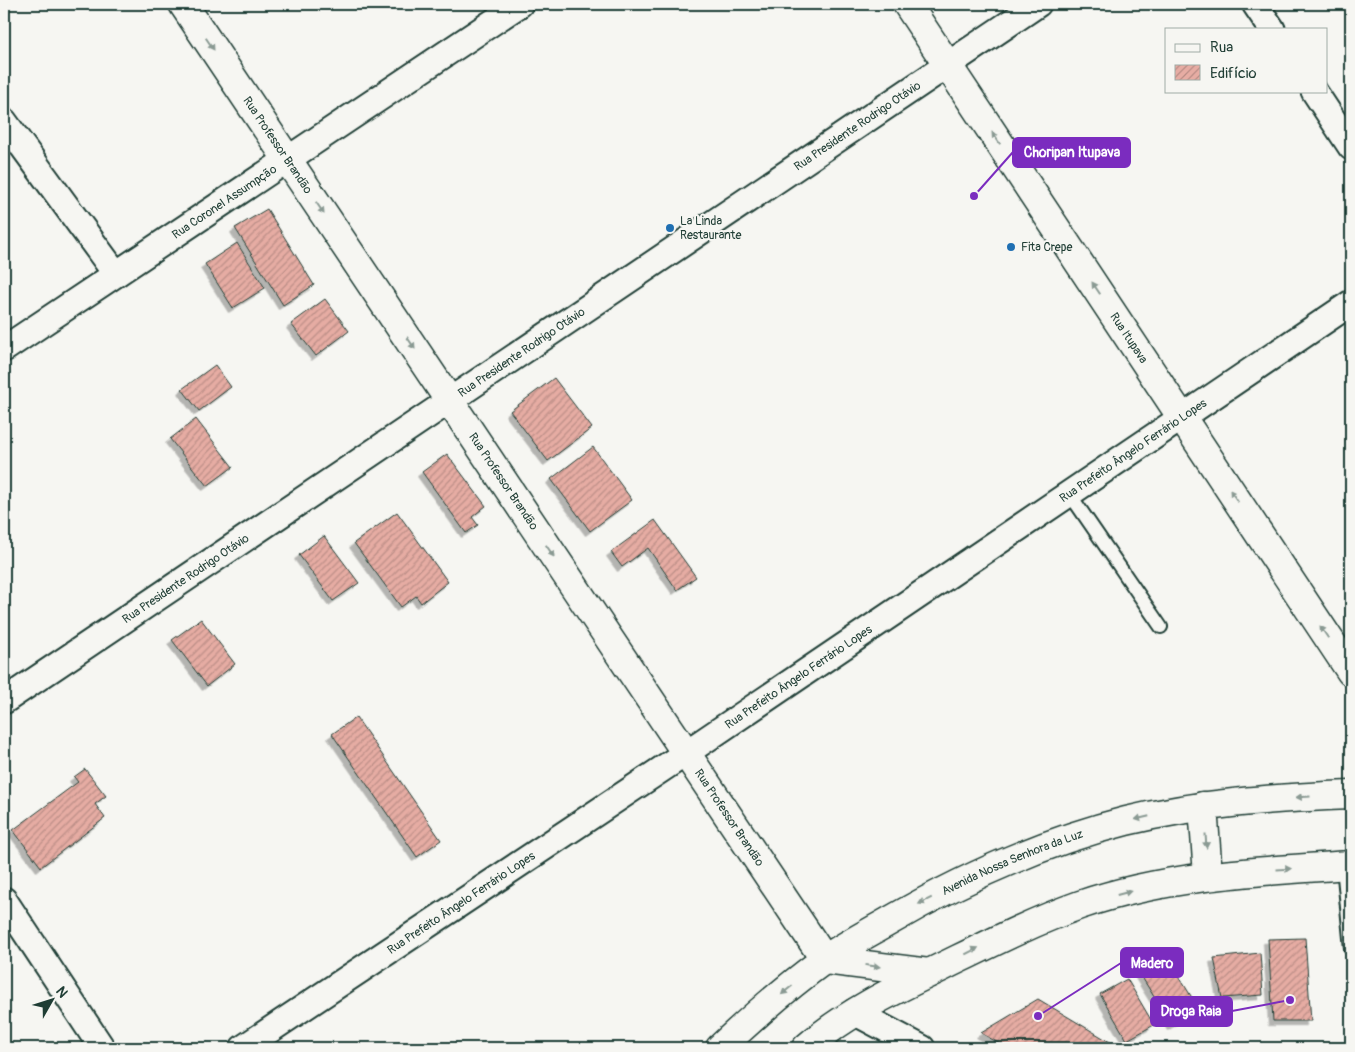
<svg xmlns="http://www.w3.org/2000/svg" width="1355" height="1052" viewBox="0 0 1355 1052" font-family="Pangolin,sans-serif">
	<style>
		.building { fill: url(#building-hatch); stroke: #1f3d34; filter: url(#shadow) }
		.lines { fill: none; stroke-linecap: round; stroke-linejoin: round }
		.service-casing { stroke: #1f3d34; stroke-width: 16 }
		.minor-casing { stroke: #1f3d34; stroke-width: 29 }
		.secondary-casing { stroke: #1f3d34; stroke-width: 31 }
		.service { stroke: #f6f6f2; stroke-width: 12 }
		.minor { stroke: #f6f6f2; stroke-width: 25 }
		.secondary { stroke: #f6f6f2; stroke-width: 28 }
		.oneway { fill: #8a9a93 }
		.poi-dot { fill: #1f6fb2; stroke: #f6f6f2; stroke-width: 2 }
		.labels { text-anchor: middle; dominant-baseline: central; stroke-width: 4; stroke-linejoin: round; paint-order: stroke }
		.street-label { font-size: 12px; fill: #1f3d34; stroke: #f6f6f2 }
		.poi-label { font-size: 12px; fill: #1f3d34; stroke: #f6f6f2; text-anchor: start }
		.leader { fill: none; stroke: #7b2cbf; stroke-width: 2 }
		.callout-dot { fill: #7b2cbf; stroke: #f6f6f2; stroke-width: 2 }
		.callout { fill: #7b2cbf; stroke: #7b2cbf; stroke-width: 2 }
		.callout-label { font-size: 14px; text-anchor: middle; font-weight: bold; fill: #fff }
	</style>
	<defs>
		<pattern id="building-hatch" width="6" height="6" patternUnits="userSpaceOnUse" patternTransform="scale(1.25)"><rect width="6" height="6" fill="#e6aca3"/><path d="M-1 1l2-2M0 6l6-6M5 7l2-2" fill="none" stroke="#ba8d86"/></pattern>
		<filter id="shadow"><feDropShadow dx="-4.5" dy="4.5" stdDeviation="0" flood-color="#0004"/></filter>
	</defs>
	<rect width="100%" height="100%" fill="#f6f6f2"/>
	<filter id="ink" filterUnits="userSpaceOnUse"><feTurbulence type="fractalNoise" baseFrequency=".02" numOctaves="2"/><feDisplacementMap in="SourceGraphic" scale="10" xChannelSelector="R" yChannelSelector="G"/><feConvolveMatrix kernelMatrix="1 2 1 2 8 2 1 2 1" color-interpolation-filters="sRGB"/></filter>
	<g filter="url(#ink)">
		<path class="building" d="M267,209l47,76 -31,20 -48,-77z
			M237,243l28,45 -32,20 -28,-44z
			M325,299l24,32 -33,25 -25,-32z
			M215,365l16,22 -32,24 -17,-22z
			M554,378l38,50 -44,33 -38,-50z
			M196,419l37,48 -26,19 -37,-47z
			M593,447l39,53 -42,31 -39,-52z
			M447,454l39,52 -14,11 6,8 -12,8 -44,-61z
			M397,512l51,70 -27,21 -5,-7 -15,11 -47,-64z
			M655,520l41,57 -19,13 -29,-42 -26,19 -11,-15z
			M324,536l35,47 -26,18 -34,-46z
			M201,619l34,45 -28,22 -35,-46z
			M356,717l85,123 -24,17 -85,-123z
			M85,769l21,27 -11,8 10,14 -64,49 -28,-37 65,-48 -4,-5z
			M1305,938l6,83h-38l-5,-82z
			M1260,953l3,42 -41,3 -8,-40z
			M1167,957l32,52 -27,17 -32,-52z
			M1127,979l27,46 -27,15 -27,-46z
			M1038,999l77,46 -2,3h-106l-26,-15z"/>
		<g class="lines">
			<defs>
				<path id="service" d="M1069,493l92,134
					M1343,866l8,83"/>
				<g id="minor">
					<path d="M1255,4l17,25"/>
					<path d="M1314,91l37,56"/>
					<path d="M4,121l112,153"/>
					<path id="s1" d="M4,349l516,-345"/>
					<path id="s2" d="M4,701l1034,-697"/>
					<path d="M4,900l98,148"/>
					<path d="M854,1012l68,36"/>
					<path id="s3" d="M243,1048l443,-295 665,-450"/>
				</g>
				<g id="secondary">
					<path id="s4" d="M183,4l642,956"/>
					<path id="s5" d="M907,4l444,668"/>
					<path d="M1203,806l5,70"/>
					<path d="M825,960l104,13"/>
					<path id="s6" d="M720,1048c33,-31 68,-62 104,-88 20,-14 41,-25 62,-37 74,-43 156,-81 240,-102 74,-18 149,-23 225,-26"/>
					<path d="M806,1048c40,-35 88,-58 136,-81 45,-22 90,-45 138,-62 88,-30 179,-34 271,-40"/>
				</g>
			</defs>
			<use href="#service" class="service-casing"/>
			<use href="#minor" class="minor-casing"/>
			<use href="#secondary" class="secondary-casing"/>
			<use href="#service" class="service"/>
			<use href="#minor" class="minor"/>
			<use href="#secondary" class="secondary"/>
		</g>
		<defs><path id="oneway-solid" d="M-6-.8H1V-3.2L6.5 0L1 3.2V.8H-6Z" transform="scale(1.25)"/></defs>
		<g class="oneway">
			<use href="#oneway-solid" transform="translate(210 44) rotate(56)"/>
			<use href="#oneway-solid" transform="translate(996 138) rotate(-124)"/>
			<use href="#oneway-solid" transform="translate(320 208) rotate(56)"/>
			<use href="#oneway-solid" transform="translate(1096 288) rotate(-124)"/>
			<use href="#oneway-solid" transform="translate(411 343) rotate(56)"/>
			<use href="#oneway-solid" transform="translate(1234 496) rotate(-124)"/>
			<use href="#oneway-solid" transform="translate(550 551) rotate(56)"/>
			<use href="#oneway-solid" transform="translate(1324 632) rotate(-124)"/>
			<use href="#oneway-solid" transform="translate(1303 797) rotate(176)"/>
			<use href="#oneway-solid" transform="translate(1142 818) rotate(167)"/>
			<use href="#oneway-solid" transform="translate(1206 841) rotate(86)"/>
			<use href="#oneway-solid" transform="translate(1284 869) rotate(-3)"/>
			<use href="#oneway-solid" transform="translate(1124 893) rotate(-15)"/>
			<use href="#oneway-solid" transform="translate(925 901) rotate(154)"/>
			<use href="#oneway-solid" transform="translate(972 951) rotate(-27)"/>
			<use href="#oneway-solid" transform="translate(873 966) rotate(7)"/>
			<use href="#oneway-solid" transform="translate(787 990) rotate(140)"/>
		</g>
	</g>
	<g class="poi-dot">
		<circle cx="670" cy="228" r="5"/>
		<circle cx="1011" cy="247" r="5"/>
	</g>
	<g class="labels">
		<g class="street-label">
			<text stroke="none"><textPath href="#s2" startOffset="1029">Rua Presidente Rodrigo Otávio</textPath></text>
			<text stroke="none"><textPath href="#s4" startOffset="170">Rua Professor Brandão</textPath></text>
			<text stroke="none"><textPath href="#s1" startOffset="265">Rua Coronel Assumpção</textPath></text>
			<text stroke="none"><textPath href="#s5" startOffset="401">Rua Itupava</textPath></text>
			<text stroke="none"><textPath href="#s2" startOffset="624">Rua Presidente Rodrigo Otávio</textPath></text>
			<text stroke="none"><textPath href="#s3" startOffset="1072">Rua Prefeito Ângelo Ferrário Lopes</textPath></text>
			<text stroke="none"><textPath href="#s4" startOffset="575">Rua Professor Brandão</textPath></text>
			<text stroke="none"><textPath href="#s2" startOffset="219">Rua Presidente Rodrigo Otávio</textPath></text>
			<text stroke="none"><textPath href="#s3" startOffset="668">Rua Prefeito Ângelo Ferrário Lopes</textPath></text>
			<text stroke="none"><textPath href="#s4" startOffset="980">Rua Professor Brandão</textPath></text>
			<text stroke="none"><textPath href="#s6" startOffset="349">Avenida Nossa Senhora da Luz</textPath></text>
			<text stroke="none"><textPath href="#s3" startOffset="262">Rua Prefeito Ângelo Ferrário Lopes</textPath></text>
		</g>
		<g class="poi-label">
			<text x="680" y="221">La Linda<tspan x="680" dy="14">Restaurante</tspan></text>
			<text x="1021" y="247">Fita Crepe</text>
		</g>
	</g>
	<path class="leader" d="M974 196L1013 152M1038 1016L1121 963M1290 1000L1232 1011"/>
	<g class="callout-dot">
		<circle cx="974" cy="196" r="5"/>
		<circle cx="1038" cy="1016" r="5"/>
		<circle cx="1290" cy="1000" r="5"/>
	</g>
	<g class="callout">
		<rect x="1013" y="138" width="117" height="29" rx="5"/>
		<rect x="1121" y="948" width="62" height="29" rx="5"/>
		<rect x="1151" y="997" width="81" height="29" rx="5"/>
	</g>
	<g class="callout-label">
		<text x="1072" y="157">Choripan Itupava</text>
		<text x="1152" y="968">Madero</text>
		<text x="1191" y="1016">Droga Raia</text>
	</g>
	<rect width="1355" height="1052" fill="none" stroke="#f6f6f2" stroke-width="20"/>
	<rect x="10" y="10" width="1335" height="1032" fill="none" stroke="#1f3d34" stroke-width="2" filter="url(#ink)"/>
	<rect x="1165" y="28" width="162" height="65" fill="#f6f6f2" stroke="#a0aca6"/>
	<rect x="1175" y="44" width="25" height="8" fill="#f6f6f2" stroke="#a0aca6"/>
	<text x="1210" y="52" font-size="15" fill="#1f3d34">Rua</text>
	<rect x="1175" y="65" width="25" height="15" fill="url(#building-hatch)" stroke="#a0aca6"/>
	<text x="1210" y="78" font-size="15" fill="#1f3d34">Edifício</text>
	<g transform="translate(52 1000) rotate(51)" stroke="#f6f6f2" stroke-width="4" paint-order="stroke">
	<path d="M0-4L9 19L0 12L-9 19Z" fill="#1f3d34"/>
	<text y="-8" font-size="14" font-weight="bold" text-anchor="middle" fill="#1f3d34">N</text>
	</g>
</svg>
